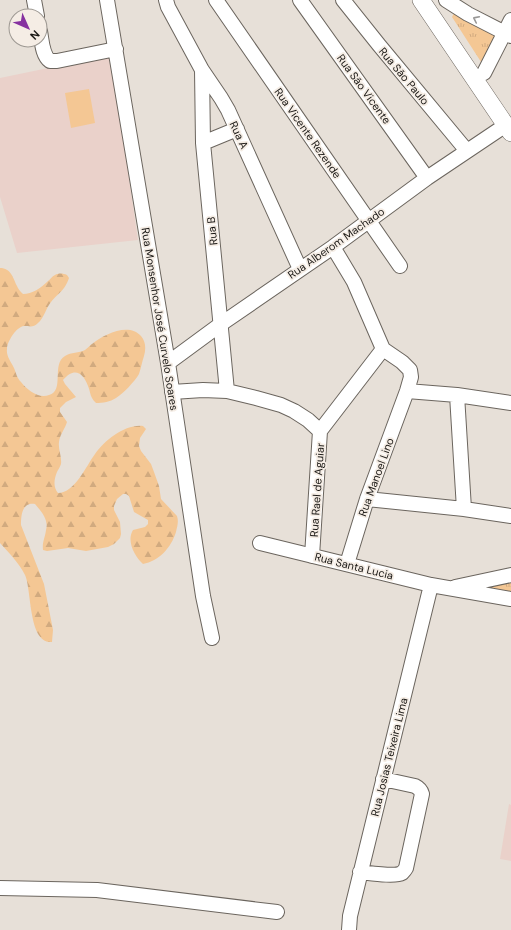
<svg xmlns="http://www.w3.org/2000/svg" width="511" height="930" viewBox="0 0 511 930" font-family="'DM Sans',sans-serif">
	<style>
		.education { fill: #ead1ca }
		.grass { fill: url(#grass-tufts) }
		.forest { fill: url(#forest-firs) }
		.pitch { fill: #f4c794 }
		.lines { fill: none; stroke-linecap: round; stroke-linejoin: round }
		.minor-casing { stroke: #6b655e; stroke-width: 16 }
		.major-casing { stroke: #6b655e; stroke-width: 18 }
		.minor { stroke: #fff; stroke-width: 14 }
		.major { stroke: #fff; stroke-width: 17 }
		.oneway { stroke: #989796 }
		.labels { text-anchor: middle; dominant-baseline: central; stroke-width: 3.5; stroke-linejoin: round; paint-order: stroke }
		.street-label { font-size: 11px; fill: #1a1815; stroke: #f5ede5 }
	</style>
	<defs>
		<pattern id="grass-tufts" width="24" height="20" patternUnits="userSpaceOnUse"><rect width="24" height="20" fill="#f4c794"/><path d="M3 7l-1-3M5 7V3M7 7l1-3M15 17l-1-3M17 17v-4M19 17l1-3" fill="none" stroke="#d1aa7f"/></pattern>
		<pattern id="forest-firs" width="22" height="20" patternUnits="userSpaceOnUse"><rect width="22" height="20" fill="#f4c794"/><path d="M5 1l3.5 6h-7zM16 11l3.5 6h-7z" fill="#d1aa7f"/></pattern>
	</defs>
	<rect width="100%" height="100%" fill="#e7e0d8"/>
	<path class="education" d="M111,55l27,185 -121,13 -17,-56v-119z
		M509,804l2,1v56l-11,-2z"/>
	<path class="grass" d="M455,11l43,22 -15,32 -31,-48z
		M511,579v16l-45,-7z"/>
	<path class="forest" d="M0,268c11,0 13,10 17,18 1,3 3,5 6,8 9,0 18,-6 25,-13 2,-1 4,-5 7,-6 3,-2 8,-2 12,0l2,3c-5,14 -10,14 -18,24 -5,6 -7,16 -13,21 -5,5 -8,3 -14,3 -8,1 -17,16 -17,23 -1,7 4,13 7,19 2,5 3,10 7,14 6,8 18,17 28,13 16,-4 2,-31 16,-39 6,-4 14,-3 20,-6 3,-2 5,-5 7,-6 12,-10 37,-22 49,-8 5,6 5,13 3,20 -2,6 -3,12 -5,18 -4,7 -16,20 -23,24 -6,4 -13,5 -20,5 -1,-1 -3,-3 -4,-5 -2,-3 -2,-8 -4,-12 -5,-14 -14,-19 -25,-6l2,4 11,13 -10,5 -6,6v4l7,10c-2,7 -7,12 -8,20 -1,7 3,15 2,22 -1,3 -3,6 -4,8 -3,7 -4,15 1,21 17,0 28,-27 37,-39 10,-14 30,-30 48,-28l3,3 -6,9 -1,8 2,5 10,13 3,8 5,14 2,13 16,17c2,6 0,11 -1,16 -5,16 -17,29 -33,32 -8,-7 -17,-23 -10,-34l12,-3 3,-3v-4l-14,-8 -5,-16 -3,-2h-3l-6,5 -3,7v4l6,12 1,12 -1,4 -6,6 -6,3 -22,4 -18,-3 -21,3 -4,-1c-1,-8 2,-12 3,-20 3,-10 -5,-19 -11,-26 -13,-2 -14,11 -14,21l23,59 9,46 -1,12c-24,2 -20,-52 -27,-67 -6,-12 -16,-22 -25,-32z"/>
	<path class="pitch" d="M89,89l6,34 -24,5 -6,-35z"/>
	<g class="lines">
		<defs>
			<path id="minor" d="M34,0l3,16
				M107,0l61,363 35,233 9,42
				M166,0l2,7 34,63 19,28 7,12 72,159
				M216,0l184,266
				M300,0l127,178
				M343,0l36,45 88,106
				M446,0l22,14 43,22
				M40,31c2,10 2,24 10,30h7l59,-12
				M202,70l1,73 24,248
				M484,73l27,-53
				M203,143l34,-14
				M333,247l21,35 29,67 19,13 8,8 1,7 -4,14 -40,108 -20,65
				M168,363l53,-39 112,-77 94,-69 79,-53
				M407,391l50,4 54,8
				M172,392l31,-2 24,1 29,7 25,7 13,6 14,9 12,11
				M457,395l7,114
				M367,499l97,10 47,7
				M260,543l171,42 80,14
				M312,556l8,-125 63,-82
				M455,587l56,-12
				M360,872c10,1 35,5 42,1 2,-2 3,-3 4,-5l16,-74c-1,-4 -3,-6 -7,-8l-32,-7
				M0,888l97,2 180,22
				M349,930l1,-14 81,-331"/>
			<path id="major" d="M421,0l90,133"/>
		</defs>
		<use href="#minor" class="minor-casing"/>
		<use href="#major" class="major-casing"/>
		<use href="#minor" class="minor"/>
		<use href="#major" class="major"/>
	</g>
	<defs><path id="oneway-chevron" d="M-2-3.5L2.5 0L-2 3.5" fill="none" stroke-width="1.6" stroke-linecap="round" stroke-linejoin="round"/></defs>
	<use class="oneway" href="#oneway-chevron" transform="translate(476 19) rotate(-154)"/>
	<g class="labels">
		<g class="street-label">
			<text transform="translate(404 76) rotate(50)">Rua São Paulo</text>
			<text transform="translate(364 89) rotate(54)">Rua São Vicente</text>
			<text transform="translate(308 133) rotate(55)">Rua Vicente Rezende</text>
			<text transform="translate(239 135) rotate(65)">Rua A</text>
			<text transform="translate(212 231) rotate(-96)">Rua B</text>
			<text transform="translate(336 243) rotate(-35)">Rua Alberom Machado</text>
			<text transform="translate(160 319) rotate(81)">Rua Monsenhor José Curvelo Soares</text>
			<text transform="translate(376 477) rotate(-70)">Rua Manoel Lino</text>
			<text transform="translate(317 490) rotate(-86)">Rua Rael de Aguiar</text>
			<text transform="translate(354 566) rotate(14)">Rua Santa Lucia</text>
			<text transform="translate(389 757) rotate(-76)">Rua Josias Teixeira Lima</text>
		</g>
	</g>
	<g transform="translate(28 28) rotate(135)"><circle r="19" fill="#f5ede5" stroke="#9d9892"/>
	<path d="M0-3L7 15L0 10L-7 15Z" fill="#8631a0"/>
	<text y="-6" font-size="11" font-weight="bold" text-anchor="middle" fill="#1a1815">N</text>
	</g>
</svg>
